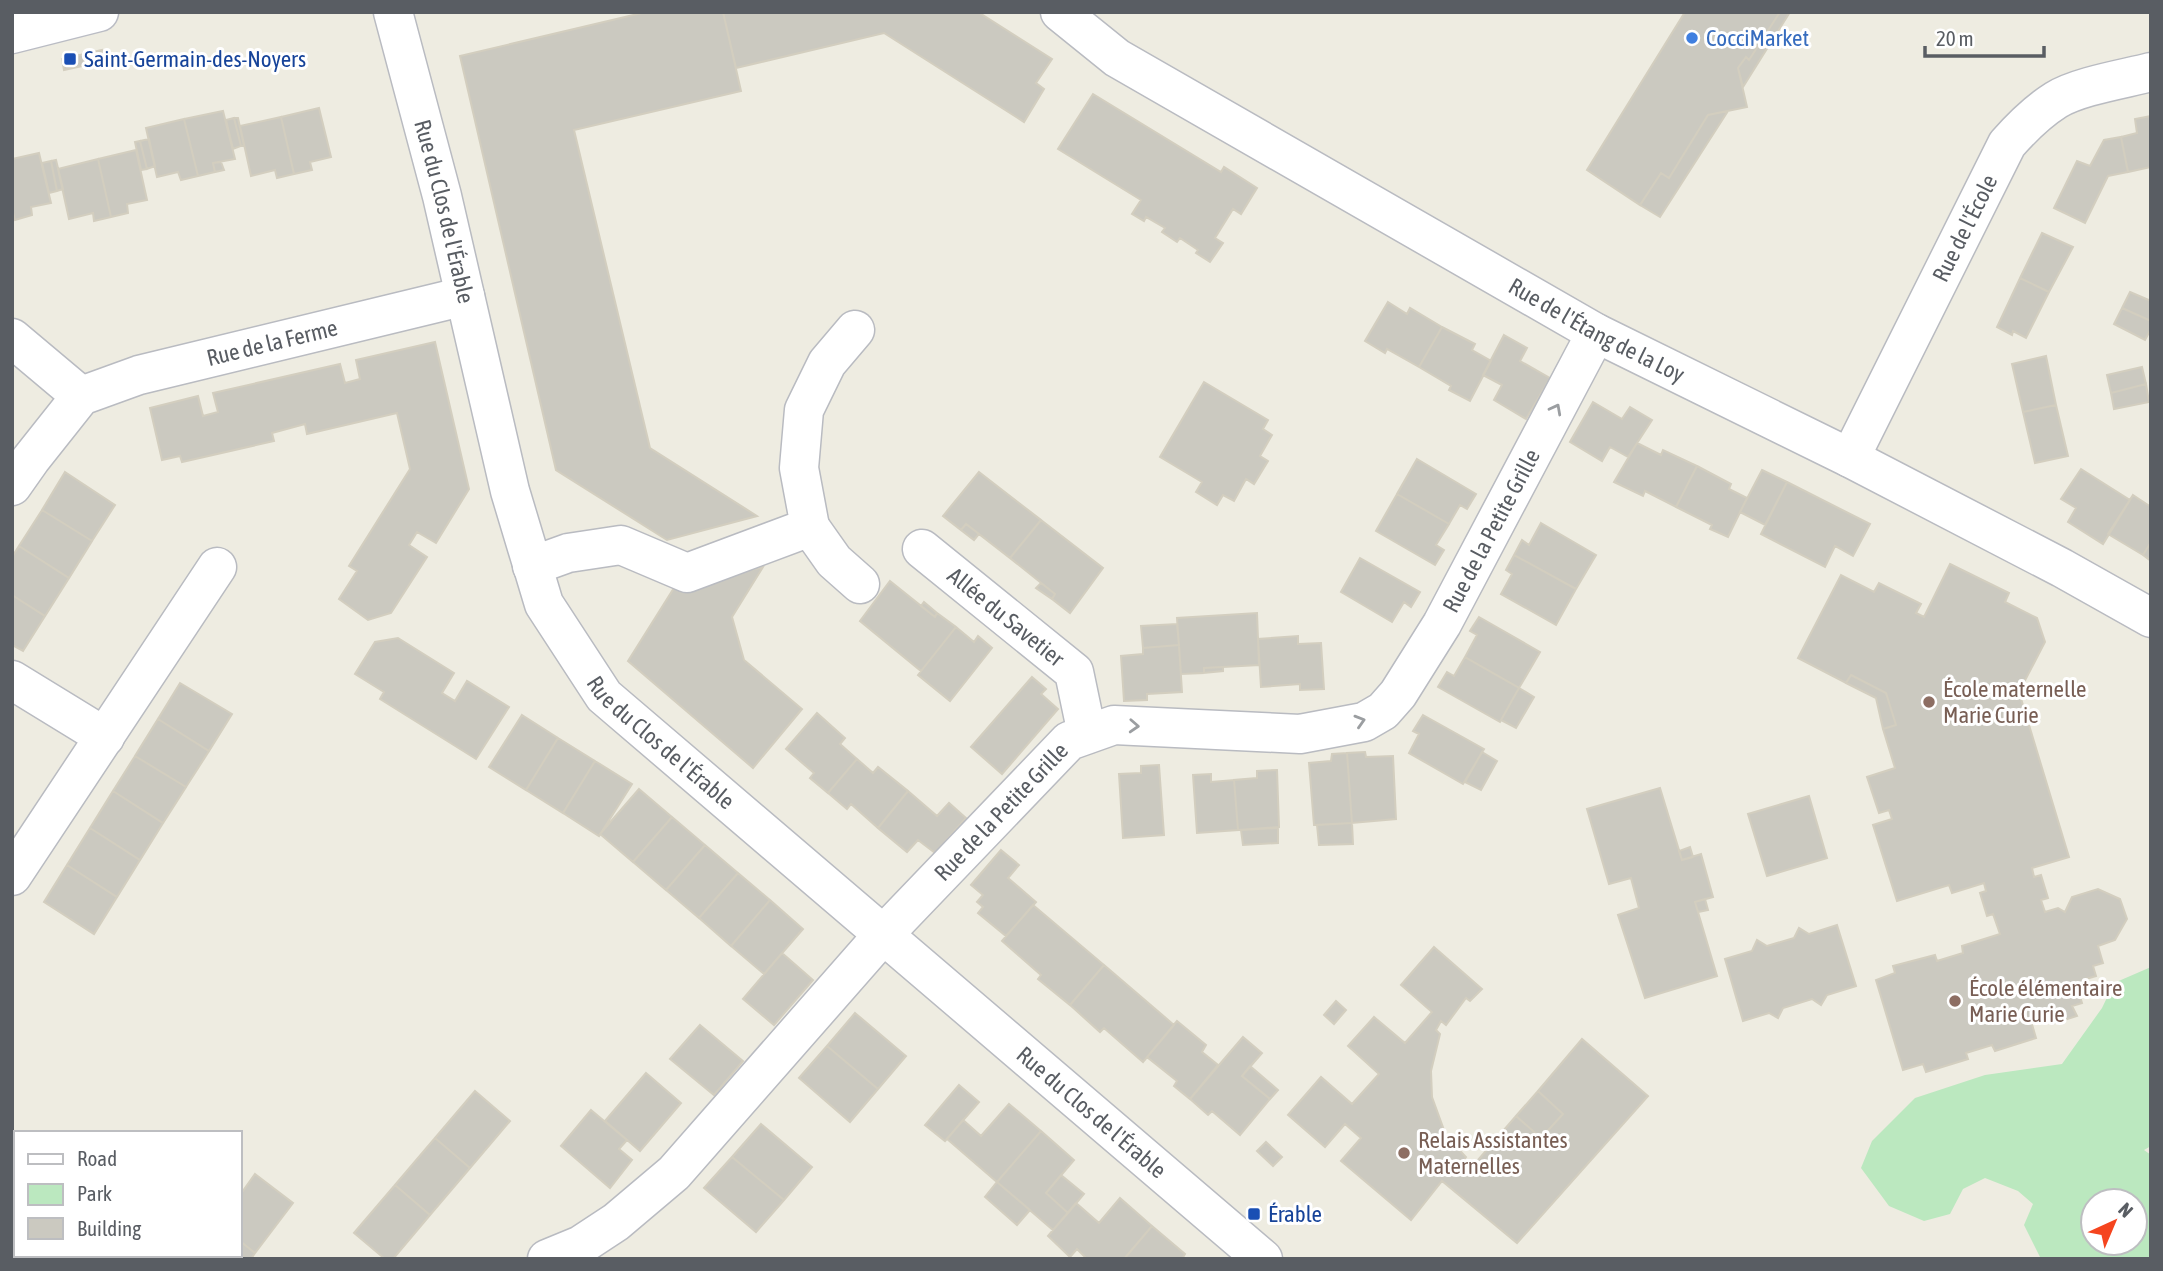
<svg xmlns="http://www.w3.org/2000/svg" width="2163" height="1271" viewBox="0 0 2163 1271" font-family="'Asap Condensed',sans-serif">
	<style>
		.green { fill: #bbe8bf; fill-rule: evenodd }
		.building { fill: #cbc9c0; stroke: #d3cebf; stroke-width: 2 }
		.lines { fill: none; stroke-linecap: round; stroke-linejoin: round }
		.street-casing { stroke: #b9bbc1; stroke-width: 41 }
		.secondary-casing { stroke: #babcc4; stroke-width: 41 }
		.street { stroke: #fff; stroke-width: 38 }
		.secondary { stroke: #fff; stroke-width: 38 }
		.oneway { stroke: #9b9ea1 }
		.shop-dot { fill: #3f7fe0; stroke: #fff; stroke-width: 2.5 }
		.transit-dot { fill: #1a4fb4; stroke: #fff; stroke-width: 2.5 }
		.education-dot { fill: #8d6e63; stroke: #fff; stroke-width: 2.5 }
		.labels { text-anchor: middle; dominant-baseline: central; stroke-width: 6; stroke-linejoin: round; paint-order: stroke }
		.shop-label { font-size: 23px; fill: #366cbe; stroke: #fff; text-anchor: start }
		.transit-label { font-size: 23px; fill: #164399; stroke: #fff; text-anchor: start }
		.street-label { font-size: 23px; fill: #595d63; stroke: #fff }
		.education-label { font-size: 23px; fill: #785e54; stroke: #fff; text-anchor: start }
	</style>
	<rect width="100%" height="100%" fill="#eeece1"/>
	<path class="green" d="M2151,967v179l-7,4 7,5v104h-110l-17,-34 9,-21 -15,-13 -33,-13 -22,11 -13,25 -26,7 -35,-15 -28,-38 11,-27 43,-43 70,-23 77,-11 40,-56 12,-25zM2093,1201h42v42h-42z"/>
	<path class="building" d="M646,12h77l18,79 -167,39 76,318 107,68 -90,24 -111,-70 -96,-414z
		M723,12h255l74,47 -16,24 8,6 -20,33 -140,-89 -148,35z
		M1685,12h95l-31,48 -3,-3 -8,11 9,39 -39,8 -39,63 -8,-5 -21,32 -53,-35z
		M1780,12h10l-47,75 -5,-19 8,-11 3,3z
		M102,50l3,11 -41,9 -2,-11z
		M1093,94l128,78 3,-5 33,21 -16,26 -8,-5 -18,29 8,5 -13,19 -14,-9 2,-3 -18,-12 -3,4 -15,-10 3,-4 -19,-11 -2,4 -12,-7 9,-14 -83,-51z
		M319,108l12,49 -21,5 2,8 -18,4 -13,-57z
		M223,111l12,48 -22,4 2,9 -17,4 -14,-57z
		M1728,111l-68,106 -20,-12 21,-32 8,5 39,-63z
		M2151,116v51l-23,5 -7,-35 16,-4 -2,-14z
		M281,117l13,57 -17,4 -2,-8 -24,6 -11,-50z
		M234,118l7,28 -8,3 -7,-29z
		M234,118h4l6,28h-3z
		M184,119l14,57 -17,4 -3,-8 -21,5 -11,-49z
		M2121,137l7,35 -20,4 -23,47 -31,-15 23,-47 13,5 14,-26z
		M149,139l6,27 -8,3 -7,-28z
		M140,141l7,28 -6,1 -6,-28z
		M136,150l11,50 -20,4 1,9 -17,4 -13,-58z
		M39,153l12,50 -20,4 1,8 -17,5 -3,-11v-50z
		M98,159l13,58 -17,4 -1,-8 -24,6 -11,-50z
		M56,160l7,29 -6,2 -6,-30z
		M51,161l6,30 -8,2 -7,-30z
		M221,162l3,8 -9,2 -2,-9z
		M2042,233l31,14 -24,45 -29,-14z
		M2020,278l29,14 -23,46 -13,-7 -1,4 -15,-8z
		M2130,292l21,9v20l-29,-13z
		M1388,302l19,12 3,-6 32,19 -23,40 -32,-18 -2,4 -20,-12z
		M2122,308l29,13v8l-6,11 -31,-16z
		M1442,327l33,17 -3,6 19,11 -21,40 -21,-11 2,-4 -32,-19z
		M1504,335l23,13 -7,13 30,17 -24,41 -32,-19 8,-15 -19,-10z
		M435,342l34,147 -33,54 -19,-11 -8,13 18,12 -36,56 -23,7 -29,-21 18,-28 -8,-5 61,-97 -13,-56 -90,21 -2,-10 -33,9 2,8 -92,21 -2,-6 -18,4 -12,-52 48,-12 5,20 15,-4 -5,-19 127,-29 5,19 15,-4 -4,-19z
		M2046,356l10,49 -33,7 -11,-48z
		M2142,367l4,17 -35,9 -4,-18z
		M1204,382l64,38 -5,9 9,6 -12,21 8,5 -14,23 -8,-5 -12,22 -11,-6 -6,10 -21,-13 6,-10 -42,-25z
		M2146,384l3,18 -35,7 -3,-16z
		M1593,402l29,17 8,-12 22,13 -24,37 -18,-10 -8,14 -32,-19z
		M2056,405l12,51 -33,7 -12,-51z
		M1637,443l24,12 2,-5 34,16 -21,41 -31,-16 -2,5 -29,-14z
		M1417,459l59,35 -9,15 -7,-4 -11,19 -52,-30z
		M1697,466l34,18 -2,5 18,9 -19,39 -18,-8 2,-4 -36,-18z
		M2081,469l49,31 -27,44 -35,-22 8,-14 -15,-9z
		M1762,470l25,12 -22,43 -25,-13z
		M65,472l50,33 -23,36 -50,-31z
		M979,472l62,48 -31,38 -44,-34 -5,6 -18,-14z
		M1787,482l83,42 -17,32 -18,-10 -10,21 -64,-33z
		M1397,494l52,30 -13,21 8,5 -9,15 -59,-34z
		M2133,495l18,12v35l-8,13 -35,-21z
		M42,510l50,31 -23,37 -50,-32z
		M1041,520l62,48 -33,45 -18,-14 3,-5 -45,-36z
		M1541,523l55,32 -20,34 -62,-34 8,-15 7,5z
		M966,524l13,10 -5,6 -13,-10z
		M2151,542v19l-8,-6z
		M19,546l50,32 -24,38 -33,-21v-38z
		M1514,555l62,34 -20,36 -55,-31 11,-20 -6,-4z
		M1360,558l60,34 -9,15 -7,-5 -12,20 -51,-30z
		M1950,564l59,29 -4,9 32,16 8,24 -26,50 50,165 -37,11 2,9 7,-2 7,23 -7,2 4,12 13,-4 7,4 7,-15 26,-8 22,10 7,20 -12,21 -17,6 5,17 -10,3 3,10 -10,3 3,11 -10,3 3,10 -10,3 5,10 -22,7 -3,-8 -21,6 5,17 -41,13 -3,-6 -26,8 2,6 -42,13 -3,-8 -20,6 -27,-90 19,-7 -2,-7 42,-11 2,6 26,-8 -1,-7 38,-12 -7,-20 -6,2 -7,-23 6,-2 -2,-8 -32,10 -3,-8 -52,16 -24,-76 19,-6 -3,-9 -10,3 -12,-36 28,-9 -12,-39 13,-4 -10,-32 -35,-18 -5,8 -48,-25 43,-83 33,17 5,-9 42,21 -5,9 8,4z
		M763,567l-31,50 12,43 58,49 -49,59 -125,-107 46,-73z
		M890,581l45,36 2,-4 19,14 -35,44 -61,-50z
		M1041,583l14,11 -3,5 -16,-11z
		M12,595l33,21 -22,35 -11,-6z
		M924,602l13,11 -2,4 -14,-11z
		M1257,613l2,52 -55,3v5l-23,1 -4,-56z
		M1479,617l61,35 -21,36 -54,-31 12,-22 -7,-4z
		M1177,624l2,21 -36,3 -2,-22z
		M956,627l18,15 4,-6 14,12 -42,53 -32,-26z
		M1298,636v8l23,-1 3,46 -24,1v-6l-39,3 -3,-48z
		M398,638l56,35 -12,20 13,8 12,-20 42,26 -33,52 -96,-60 4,-7 -29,-18 20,-32z
		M1179,645l3,47 -35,2v6l-23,1 -3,-45 22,-2v-6z
		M1465,657l54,31 -19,34 -62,-35 9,-15 7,4z
		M1223,667v4l-19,2v-5z
		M1851,675l35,18 10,32 -13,4 -7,-31 -30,-15z
		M1032,677l14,12 -5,5 17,15 -56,65 -31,-27z
		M180,683l52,31 -23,37 -51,-32z
		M1519,688l15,9 -18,31 -15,-8z
		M817,713l28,25 -5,6 17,15 -29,34 -18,-15 4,-5 -28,-24z
		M522,715l36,23 -32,52 -37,-23z
		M1423,715l61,34 -21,35 -54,-31 10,-19 -6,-3z
		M158,719l51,32 -23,36 -51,-31z
		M558,738l37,23 -32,52 -37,-23z
		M1365,752l1,5 27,-1 3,63 -44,4 -5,-70z
		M1482,752l15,9 -16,29 -16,-8z
		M1347,753l5,70 -38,2 -5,-62 22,-2 1,-7z
		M135,756l51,31 -23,36 -50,-32z
		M857,759l16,14 5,-6 30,24 -30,37 -27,-24 -4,5 -19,-16z
		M595,761l37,23 -33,52 -36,-23z
		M1159,765l5,70 -41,3 -4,-64 22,-1v-7z
		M1277,770l2,57 -41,3 -4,-50 23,-2v-7z
		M1211,774v8l23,-2 4,50 -41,3 -4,-58z
		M1660,788l22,72 19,-6 12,43 -18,5 22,74 -72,22 -27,-83 21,-7 -8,-30 -22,6 -22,-75z
		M639,789l33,28 -39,45 -33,-28z
		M113,791l50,32 -23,37 -50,-32z
		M908,791l29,25 12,-13 17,15 -31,35 -17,-13 -11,12 -29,-24z
		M1809,796l18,62 -60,18 -19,-62z
		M672,817l33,28 -39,45 -33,-28z
		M1352,823l1,21 -34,1 -2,-20z
		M90,828l50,32 -23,37 -50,-32z
		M1278,828v15l-35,2 -2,-15z
		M705,845l33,28 -39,45 -33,-28z
		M1690,847l3,10 -11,3 -3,-9z
		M1001,850l18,15 -11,13 28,24 -30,34 -28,-23 5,-6 -6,-5 6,-7 -12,-10z
		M67,865l50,32 -23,37 -50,-32z
		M738,873l32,27 -39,46 -32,-28z
		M1705,899l3,11 -10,2 -3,-10z
		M770,900l33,29 -39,45 -33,-28z
		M1033,905l71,60 -34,40 -32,-26 3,-4 -39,-34z
		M1837,925l19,61 -29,9 -6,10 -9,-6 -29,9 -5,10 -9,-5 -26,8 -18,-62 27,-8 5,-11 10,6 27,-8 5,-10 10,6z
		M1434,947l48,42 -12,12 -4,-3 -20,27 -5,-4 -5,9 4,4 -9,37 1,26 12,33 -4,6 8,6 2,-2 16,17 -2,3 8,7 44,-51 25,22 22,-24 -25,-23 44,-52 66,57 -131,147 -75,-62 -31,39 -70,-59 20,-23 -16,-14 -20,23 -37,-32 33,-38 31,27 27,-30 -31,-28 26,-29 31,26 27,-31 -31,-27z
		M782,953l31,27 -39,45 -31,-26z
		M1104,965l70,60 -31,37 -39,-34 -4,4 -30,-27z
		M1336,1001l10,9 -12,14 -10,-9z
		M855,1013l51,43 -28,33 -51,-43z
		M1177,1021l29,24 -4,7 16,13 -28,34 -16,-13 3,-5 -30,-24z
		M700,1025l43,36 -29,34 -44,-36z
		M1243,1037l19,16 -20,23 28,23 -30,36 -28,-24 -4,4 -18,-16z
		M827,1046l51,43 -28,33 -51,-44z
		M1250,1066l28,24 -8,9 -28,-23z
		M646,1073l35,30 -41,48 -35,-30z
		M959,1085l20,17 -34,39 -20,-16z
		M475,1091l35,30 -40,47 -35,-30z
		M1538,1091l25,23 -22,24 -25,-22z
		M1009,1104l32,27 -44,51 -50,-43 16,-19 18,16z
		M591,1110l36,30 -8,9 13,11 -22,28 -49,-42z
		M761,1124l51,43 -28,33 -52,-43z
		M1041,1131l33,29 -28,33 22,20 -15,17 -56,-48z
		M435,1138l35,30 -40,47 -35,-30z
		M1266,1142l16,15 -9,9 -16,-15z
		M732,1157l52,43 -28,32 -52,-44z
		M255,1174l38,29 -38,50 -15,-12v-46z
		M1061,1175l23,19 -16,19 -22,-20z
		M997,1182l33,28 -13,15 -32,-28z
		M395,1185l35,30 -37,44h-8l-31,-26z
		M1120,1198l32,28 -28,33h-37l-10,-10 -7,8 -22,-21 28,-33 23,20z
		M1152,1226l33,28 -3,5h-58z
		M16,1235v20h47l5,4h-56v-20z
		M240,1241l15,12 -4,6h-58l2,-4h45z"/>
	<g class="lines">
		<defs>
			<g id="street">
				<path id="s1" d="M393,12l49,184 68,295 34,113 60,92 659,563"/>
				<path id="s2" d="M1060,12l57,46 479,275 254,125 212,110 89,50"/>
				<path d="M12,338l69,58"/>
				<path id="s3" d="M1850,458l157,-314c15,-17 30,-32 49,-44 23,-14 68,-21 95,-28"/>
				<path id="s4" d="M12,486l19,-27 50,-63 58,-21 326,-79"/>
				<path d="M810,527l24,34 26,23"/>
				<path id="s5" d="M922,549l152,123 13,62"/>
				<path d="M532,566l36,-13 53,-8 66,28 123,-46 -11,-59 5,-58 23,-47 28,-33"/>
				<path d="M12,680l93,57"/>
				<path d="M12,876l205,-309"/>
				<path id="s6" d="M547,1259l34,-14 35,-23 58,-49 208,-237 187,-195 45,-16 186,9 64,-12 19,-11 15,-17 44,-70 154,-291"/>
			</g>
			<path id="secondary" d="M12,34l87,-22"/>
		</defs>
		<use href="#street" class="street-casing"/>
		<use href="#secondary" class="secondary-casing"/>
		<use href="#street" class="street"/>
		<use href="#secondary" class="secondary"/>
	</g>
	<defs><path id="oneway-chevron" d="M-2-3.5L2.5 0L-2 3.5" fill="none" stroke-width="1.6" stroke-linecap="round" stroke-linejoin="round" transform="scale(1.75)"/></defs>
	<g class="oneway">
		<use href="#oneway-chevron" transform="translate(1556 409) rotate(-62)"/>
		<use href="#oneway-chevron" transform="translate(1360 721) rotate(-17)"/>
		<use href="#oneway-chevron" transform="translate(1134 726) rotate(3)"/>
	</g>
	<circle class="shop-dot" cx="1692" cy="38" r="7"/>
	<g class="transit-dot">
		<rect x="63" y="52" width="14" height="14" rx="3.5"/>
		<rect x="1247" y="1207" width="14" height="14" rx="3.5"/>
	</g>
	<g class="education-dot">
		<circle cx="1929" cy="702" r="7"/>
		<circle cx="1955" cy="1001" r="7"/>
		<circle cx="1404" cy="1153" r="7"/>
	</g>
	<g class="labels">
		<g class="shop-label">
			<text x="1706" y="38">CocciMarket</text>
		</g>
		<g class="transit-label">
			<text x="84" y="59">Saint-Germain-des-Noyers</text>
			<text x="1268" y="1214">Érable</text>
		</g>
		<g class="street-label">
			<text stroke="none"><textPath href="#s1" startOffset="206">Rue du Clos de l'Érable</textPath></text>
			<text stroke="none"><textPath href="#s3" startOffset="257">Rue de l'École</textPath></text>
			<text stroke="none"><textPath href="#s2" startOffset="625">Rue de l'Étang de la Loy</textPath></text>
			<text stroke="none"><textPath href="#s4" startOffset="312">Rue de la Ferme</textPath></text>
			<text stroke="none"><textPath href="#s6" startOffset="1272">Rue de la Petite Grille</textPath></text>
			<text stroke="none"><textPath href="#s5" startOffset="108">Allée du Savetier</textPath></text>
			<text stroke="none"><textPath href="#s1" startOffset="794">Rue du Clos de l'Érable</textPath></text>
			<text stroke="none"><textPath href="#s6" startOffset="642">Rue de la Petite Grille</textPath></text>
			<text stroke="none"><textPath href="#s1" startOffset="1362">Rue du Clos de l'Érable</textPath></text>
		</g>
		<g class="education-label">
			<text x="1943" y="689">École maternelle<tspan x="1943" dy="26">Marie Curie</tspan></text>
			<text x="1969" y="988">École élémentaire<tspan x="1969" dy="26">Marie Curie</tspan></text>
			<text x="1418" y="1140">Relais Assistantes<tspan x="1418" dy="26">Maternelles</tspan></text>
		</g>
	</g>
	<rect width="2163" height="1271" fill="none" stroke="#595d63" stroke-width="28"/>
	<rect x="14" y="1131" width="228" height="126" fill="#ffffff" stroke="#bdbec1" stroke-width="2"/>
	<rect x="28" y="1154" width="35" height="10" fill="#ffffff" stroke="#bdbec1" stroke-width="2"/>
	<text x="77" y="1166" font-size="21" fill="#595d63">Road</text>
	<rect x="28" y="1184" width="35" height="21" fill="#bbe8bf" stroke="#bdbec1" stroke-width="2"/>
	<text x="77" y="1201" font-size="21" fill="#595d63">Park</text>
	<rect x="28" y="1218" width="35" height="21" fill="#cbc9c0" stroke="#bdbec1" stroke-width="2"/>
	<text x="77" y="1236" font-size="21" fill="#595d63">Building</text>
	<g transform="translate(2114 1222) rotate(44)"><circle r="33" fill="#ffffff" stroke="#bdbec1" stroke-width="2"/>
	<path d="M0-5L12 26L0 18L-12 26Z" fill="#f5451f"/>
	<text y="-10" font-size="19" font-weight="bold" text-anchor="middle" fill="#595d63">N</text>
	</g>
	<path d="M1925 46v10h119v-10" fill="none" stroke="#595d63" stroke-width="3.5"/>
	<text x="1936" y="46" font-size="21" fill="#595d63" stroke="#ffffff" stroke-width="5" paint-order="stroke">20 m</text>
</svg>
